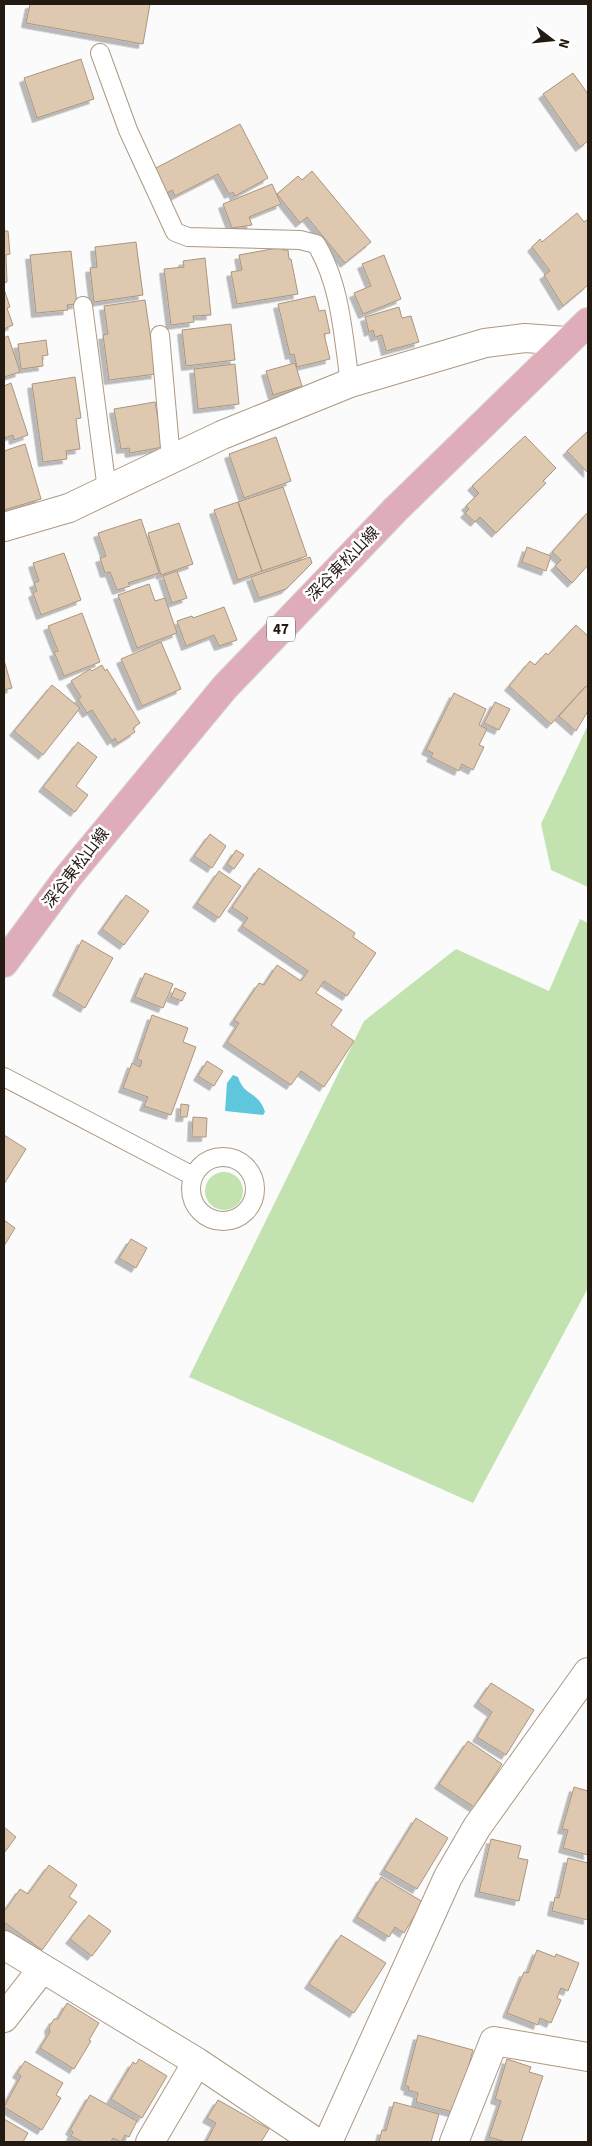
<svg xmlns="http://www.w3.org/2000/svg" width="592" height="2146" viewBox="0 0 592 2146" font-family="'Source Sans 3','Noto Sans JP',sans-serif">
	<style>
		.green { fill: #c2e3b0 }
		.water { fill: #5ec7dc }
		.building { fill: #dfc8b0; stroke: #ab957e; filter: url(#shadow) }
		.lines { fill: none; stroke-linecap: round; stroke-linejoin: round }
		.lane-casing { stroke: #ae9881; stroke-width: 20 }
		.street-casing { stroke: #ae9881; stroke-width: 30 }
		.primary-casing { stroke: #d7d6d4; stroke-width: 30 }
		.lane { stroke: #fff; stroke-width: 18 }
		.street { stroke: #fff; stroke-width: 28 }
		.primary { stroke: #dfadb9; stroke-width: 28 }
		.labels { text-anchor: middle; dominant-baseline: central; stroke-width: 5; stroke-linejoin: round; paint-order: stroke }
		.shield { fill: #fff; stroke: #655f58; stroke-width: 1 }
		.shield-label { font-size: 15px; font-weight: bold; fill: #231a11 }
		.street-label { font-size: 16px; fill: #231a11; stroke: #fff }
	</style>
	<defs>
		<filter id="shadow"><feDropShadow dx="-4.5" dy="4.5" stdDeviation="0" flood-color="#0004"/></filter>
	</defs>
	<rect width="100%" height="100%" fill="#fbfbfb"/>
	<path class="green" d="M588,725v162l-37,-17 -10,-46z
		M580,919l8,4v365l-115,215 -284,-126 175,-356 92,-72 93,42z
		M205 1191a19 19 0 1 1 38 0a19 19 0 1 1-38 0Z"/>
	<path class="water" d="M233,1075l5,2c6,20 21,14 27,35l-2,3 -38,-4 2,-28z"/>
	<path class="building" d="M30,4h120l-7,40 -117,-21z
		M81,59l13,40 -57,19 -13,-40z
		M573,73l15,21v47l-8,6 -37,-53z
		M240,124l28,54 -33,18 -2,-4 -4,2 -11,-20 -43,22 -3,-6 -5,3 -13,-24z
		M312,171l59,71 -26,21 -38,-46 -7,6 -23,-29 21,-18 4,4z
		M272,184l9,20 -32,13 3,8 -20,3 -9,-24z
		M577,213l7,9 3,-2 1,2v63l-25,21 -19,-31 6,-4 -18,-24 8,-8 2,3z
		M4,231h4l2,23 -4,1 1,27 -3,1z
		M136,242l7,53 -49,7 -4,-34 7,-1 -2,-20z
		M283,247v3h5l1,9h2l7,35 -61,10 -6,-32 11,-2 -3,-15z
		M71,251l6,53 -10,1 1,5 -32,3 -6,-58z
		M384,255l17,44 -38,15 -9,-21 17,-7 -9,-22z
		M205,258l6,57 -18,1 1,6 -23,3 -7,-56 20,-2 -1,-6z
		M4,289l6,18 -3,1 6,17 -9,4z
		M315,296l4,15 6,-1 5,23 -6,1 6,25 -33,8 -3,-13 -4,1 -12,-51z
		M145,300l11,74 -47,6 -6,-45 5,-1 -4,-28z
		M399,307l3,11 9,-2 8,26 -33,9 -4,-16 -7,2 -2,-7 -4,2 -4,-15z
		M231,324l4,36 -49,6 -4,-36z
		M8,336l12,36 -16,5v-39z
		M46,340l2,15 -6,1 1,10 -22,3 -3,-25z
		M295,363l7,23 -29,9 -7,-24z
		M235,364l4,40 -41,5 -4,-40z
		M75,377l6,41 -5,1 4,30 -14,2 1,8 -24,3 -11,-78z
		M11,383l17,52 -14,5 -1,-5 -9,3v-52z
		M155,402l8,45 -33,6 -1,-5 -8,1 -7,-40z
		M588,431v42l-21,-22z
		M525,436l31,32 -13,13 3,2 -50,50 -16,-16 -5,5 -10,-9 4,-4 -3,-3 13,-13 -7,-7z
		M276,437l15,44 -47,17 -15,-44z
		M25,444l16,55 -37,11v-59z
		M283,487l24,69 -45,15 -24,-69z
		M238,502l24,69 -24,9 -24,-70z
		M588,512v53l-16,18 -17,-17 6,-6 -9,-8z
		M141,519l18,54 -31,10 2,3 -13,4 -7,-18 -5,1 -5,-15 6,-2 -8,-23z
		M179,523l14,41 -32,11 -13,-42z
		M527,547l24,9 -5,15 -24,-9z
		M64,553l17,47 -40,15 -8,-22 4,-2 -3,-8 5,-2 -6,-18z
		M310,557l2,6 -26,26 -27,9 -8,-21z
		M177,571l10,27 -15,5 -9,-27z
		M149,584l6,17 10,-3 12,35 -40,15 -19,-53z
		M224,607l13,33 -18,6 -5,-11 -28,11 -9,-25 15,-5 1,2z
		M82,613l18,49 -36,14 -10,-24 4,-1 -10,-25z
		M576,625l12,11v52l-2,-2 -35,38 -42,-38 21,-25 5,4 11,-12 2,2z
		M161,642l20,47 -39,17 -21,-47z
		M4,660l8,28 -8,2z
		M102,665l3,6 2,-2 33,54 -7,5 2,4 -17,11 -3,-5 -3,3 -20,-31 -5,3 -9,-14 3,-2 -10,-16 19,-12 2,2z
		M52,685l28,23 -37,47 -29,-24z
		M586,686l2,2v23l-12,20 -17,-15z
		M454,693l32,16 -7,16 8,4 -8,16 5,2 -11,23 -11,-6 -3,7 -28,-14 2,-4 -7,-3z
		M495,702l15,7 -11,21 -15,-7z
		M78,742l19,15 -21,29 12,9 -13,17 -32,-25z
		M210,834l16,12 -14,22 -18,-12z
		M236,850l8,5 -10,14 -7,-5z
		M259,868l96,65 -2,4 23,16 -29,43 -23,-15 -8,12 26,17 -11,15 23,16 -30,46 -23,-16 -10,14 -64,-43 12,-19 -5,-3 25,-37 5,2 13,-20 24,16 7,-10 -66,-45 6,-8 -16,-11z
		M219,871l22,15 -22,32 -22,-15z
		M126,895l23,16 -25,34 -22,-16z
		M82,940l31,18 -28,50 -28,-17z
		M145,973l28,11 -10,24 -28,-11z
		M175,988l11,5 -4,8 -11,-4z
		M152,1015l36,13 -5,14 13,5 -25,68 -27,-9 4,-9 -25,-9 9,-25 8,4 2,-6 -5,-2z
		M207,1061l16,10 -9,15 -16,-10z
		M181,1104l8,1 -2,12h-7z
		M193,1117l14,1 -1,19h-14z
		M4,1135l22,14 -22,35z
		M4,1220l11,8 -11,18z
		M131,1239l16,9 -11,20 -17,-10z
		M491,1683l43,27 -28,45 -29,-18 15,-25 -14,-10z
		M468,1741l34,23 -28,43 -35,-23z
		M574,1787l14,4v64l-25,-7 5,-18 -6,-1z
		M416,1818l32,20 -31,51 -33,-19z
		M4,1827l12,10 -12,16z
		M491,1839l30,7 -3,12 10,2 -9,41 -40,-9z
		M568,1858l20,5v57l-36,-9 3,-14 4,1z
		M49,1865l28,20 -8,12 8,5 -35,48 -38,-28v-10l16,-23 8,5z
		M381,1877l42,25 -19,31 -9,-6 -6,10 -32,-20z
		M89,1915l22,16 -19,25 -22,-17z
		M341,1935l45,28 -32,50 -45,-29z
		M537,1950l18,7 1,-3 23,9 -11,28 -7,-3 -4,10 4,2 -10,23 -11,-5 -2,7 -31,-12 17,-41 4,1z
		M67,2003l32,20 -10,17 2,1 -17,28 -34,-21 10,-16 -1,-5 5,-8h4z
		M418,2035l55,15 -17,63 -40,-11 2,-9 -10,-3 1,-3 -4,-2z
		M139,2059l28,17 -25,42 -31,-19 22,-37 3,2z
		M507,2059l24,8 -2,5 14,4 -22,66h-15l-17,-5 12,-36 -6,-2z
		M25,2061l38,22 -7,12 5,3 -19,32 -38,-23 17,-31 -4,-3z
		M90,2095l47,26 -8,16 -4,-2 -4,7 -8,-4 -2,4h-28l-12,-6 2,-4 -3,-2z
		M218,2100l51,29 -8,13h-55l10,-19 -9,-5z
		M394,2102l45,12 -8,28h-52l3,-12 4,1z
		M4,2119l24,14 -5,9h-19z"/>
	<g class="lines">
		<defs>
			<path id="lane" d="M100,53l28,77 47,102 13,5 112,3 16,4c25,41 27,92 34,139
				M83,306l24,184
				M160,335l11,124
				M4,1077l189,99
				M191 1189a32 32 0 1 1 64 0a32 32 0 1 1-64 0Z"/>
			<path id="street" d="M4,527l65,-19 153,-73 128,-52 135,-40 40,-5 41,3
				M4,1945l193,117 119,80
				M4,2018l38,-49
				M150,2142l47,-80
				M328,2142l120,-265 29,-50 111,-155
				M454,2142l40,-101 94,16"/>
			<path id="primary" d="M4,963l63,-85 158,-191 170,-177 193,-188"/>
		</defs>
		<use href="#lane" class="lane-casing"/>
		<use href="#street" class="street-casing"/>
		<use href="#primary" class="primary-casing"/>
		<use href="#lane" class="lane"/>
		<use href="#street" class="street"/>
		<use href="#primary" class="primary"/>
	</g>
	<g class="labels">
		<rect class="shield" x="267" y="616.5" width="28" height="25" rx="4"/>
		<g class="shield-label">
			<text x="281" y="629">47</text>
		</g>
		<g class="street-label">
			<text transform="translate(343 564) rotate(-46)">深谷東松山線</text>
			<text transform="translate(76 868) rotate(-52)">深谷東松山線</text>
		</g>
	</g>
	<rect width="592" height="2146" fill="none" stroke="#231a11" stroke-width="10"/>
	<g transform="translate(552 40) rotate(106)" stroke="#ffffff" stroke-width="4" paint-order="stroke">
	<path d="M0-4L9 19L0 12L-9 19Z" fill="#231a11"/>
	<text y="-8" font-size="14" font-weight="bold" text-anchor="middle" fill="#231a11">N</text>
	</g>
</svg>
